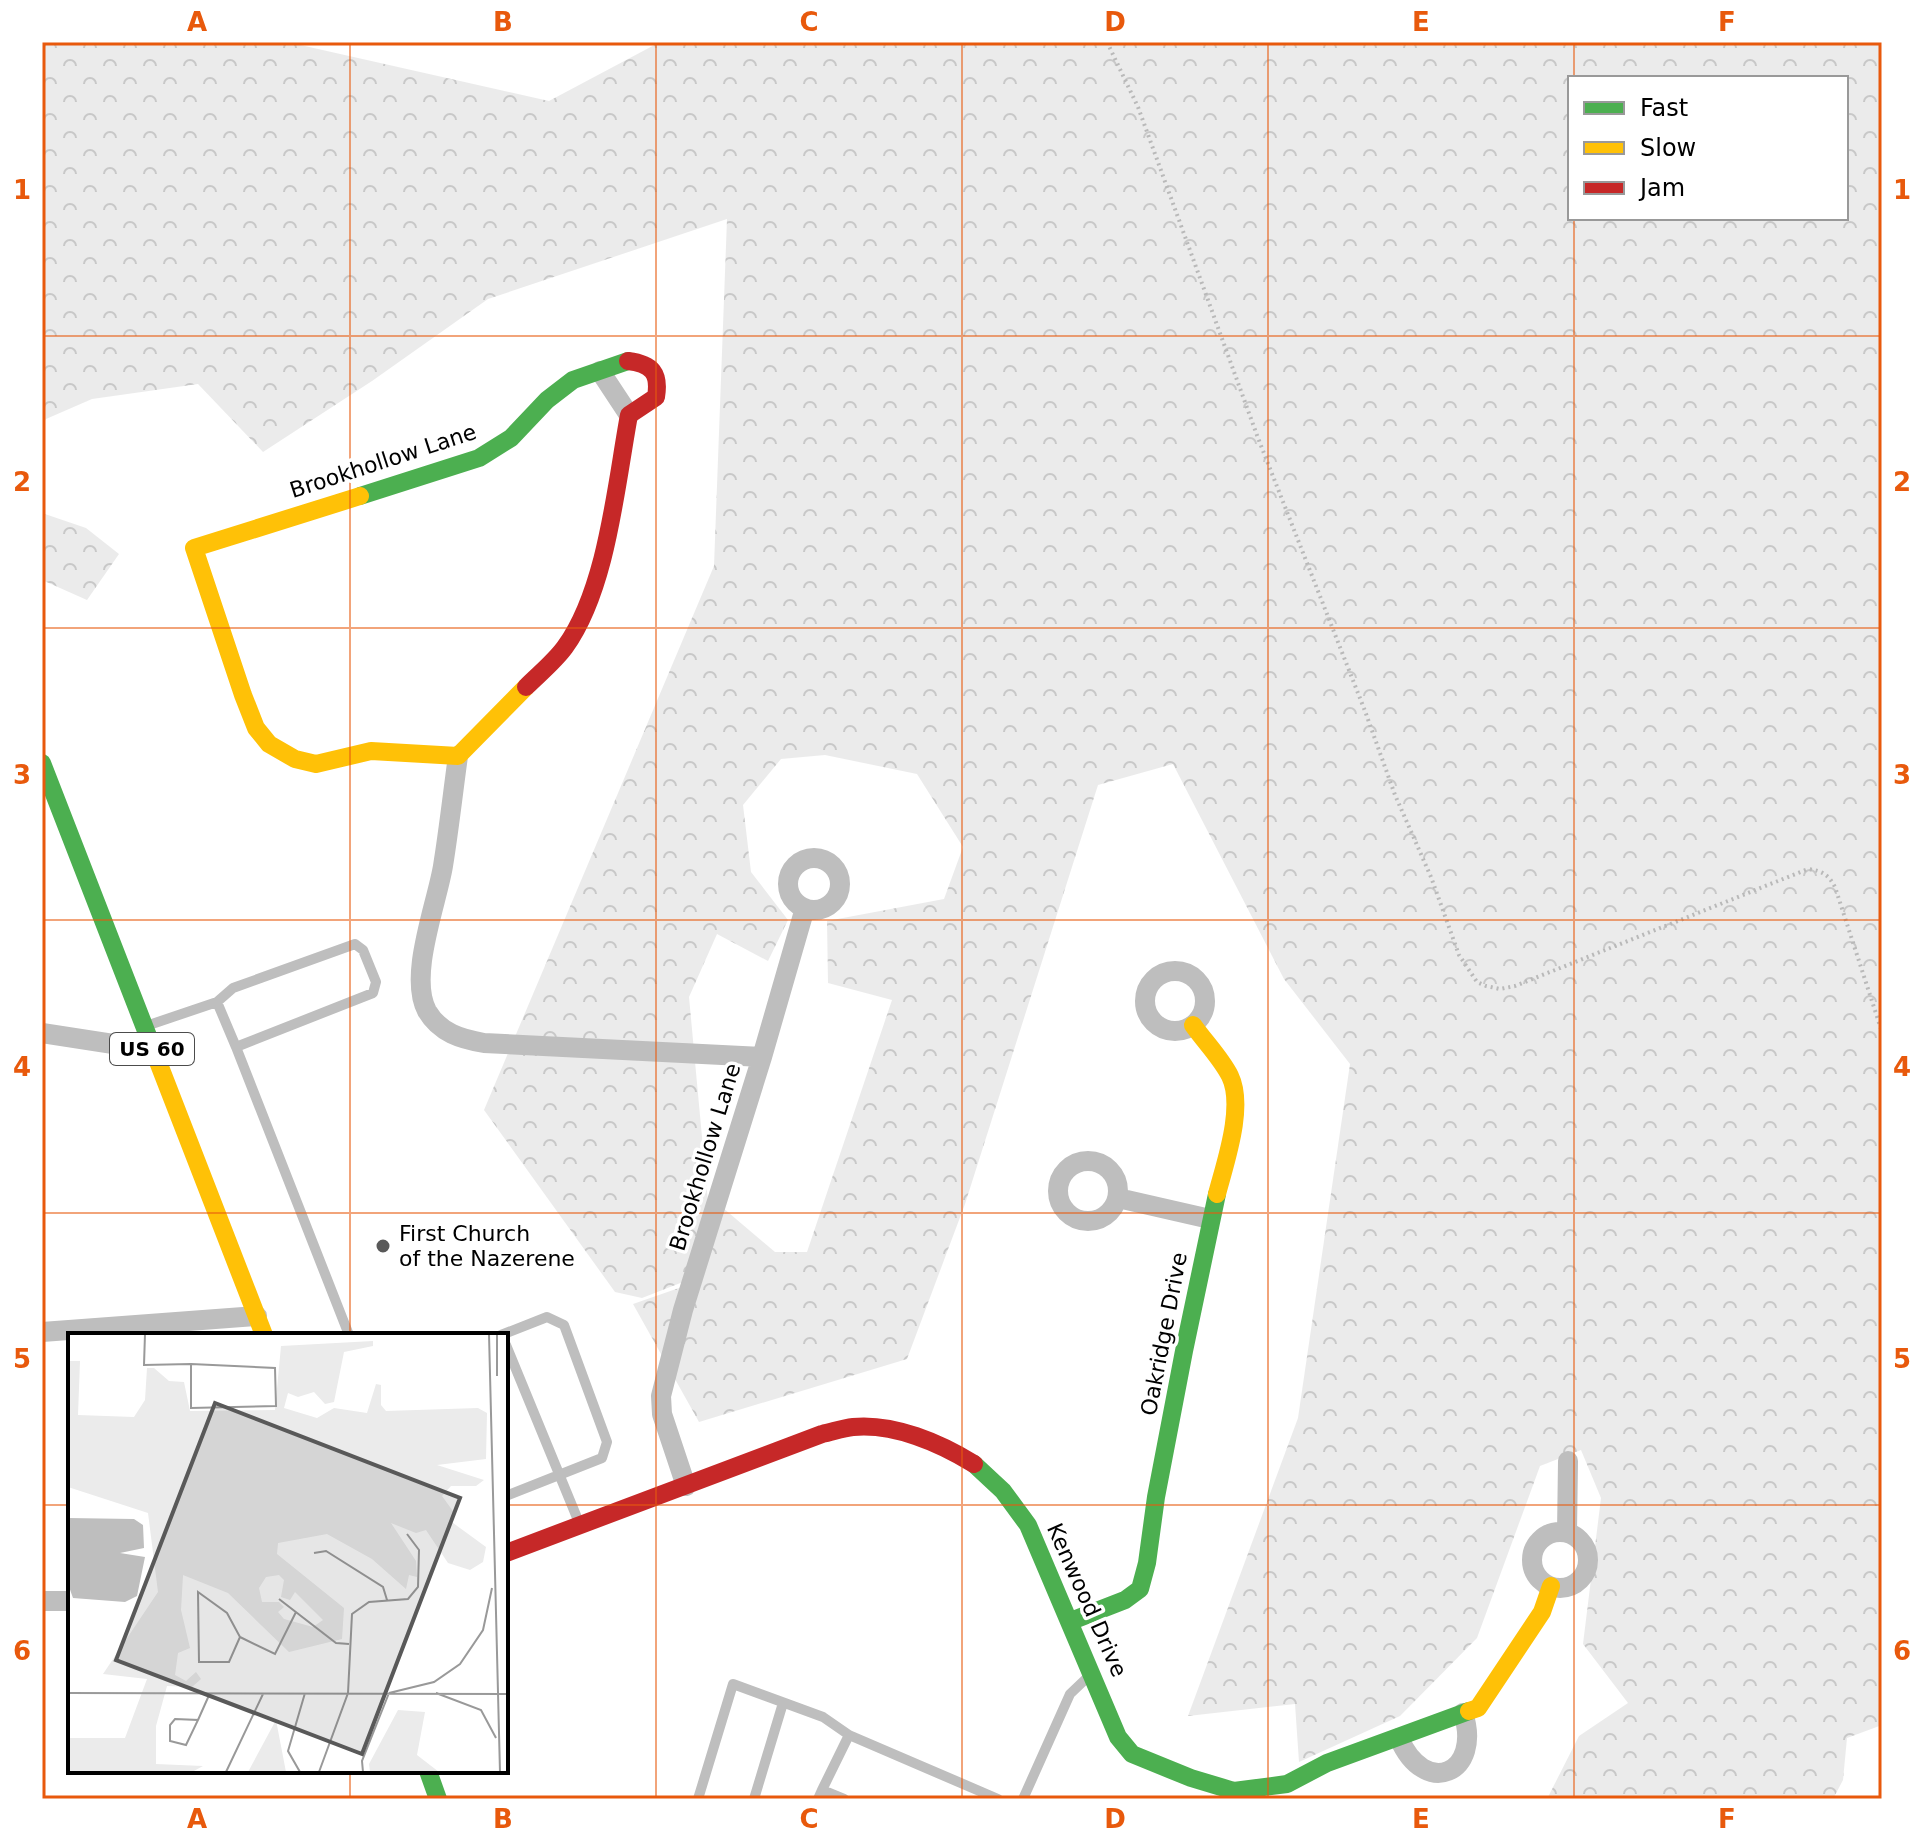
<svg xmlns="http://www.w3.org/2000/svg" width="1924" height="1841" viewBox="0 0 1924 1841" font-family="'DejaVu Sans',sans-serif">
	<style>
		.forest { fill: url(#forest-crowns); fill-rule: evenodd }
		.lines { fill: none; stroke-linecap: round; stroke-linejoin: round }
		.path { stroke: #b9b9b9; stroke-width: 4; stroke-dasharray: 2 4; stroke-linecap: butt }
		.lane { stroke: #bebebe; stroke-width: 10 }
		.street { stroke: #bebebe; stroke-width: 20 }
		.fast { stroke: #4caf50; stroke-width: 18 }
		.slow { stroke: #ffc107; stroke-width: 18 }
		.jam { stroke: #c62828; stroke-width: 18 }
		.grid { fill: none; stroke: #e8590c; stroke-width: 2; stroke-opacity: 0.55 }
		.poi-dot { fill: #595959; stroke: #fff; stroke-width: 3 }
		.labels { text-anchor: middle; dominant-baseline: central; stroke-width: 7; stroke-linejoin: round; paint-order: stroke }
		.shield { fill: #fff; stroke: #4c4c4c; stroke-width: 2 }
		.shield-label { font-size: 20px; font-weight: bold; fill: #000 }
		.street-label { font-size: 22px; fill: #000; stroke: #fff }
		.poi-label { font-size: 22px; fill: #000; stroke: #fff; text-anchor: start }
		.inset-road { fill: none; stroke: #999; stroke-width: 2 }
		.view { fill: #595959; fill-opacity: 0.15; stroke: #595959; stroke-width: 4 }
		.inset-edge { fill: none; stroke: #000; stroke-width: 4 }
		.neatline { fill: none; stroke: #e8590c; stroke-width: 3 }
		.grid-label { font-size: 26px; text-anchor: middle; font-weight: bold; fill: #e8590c }
	</style>
	<defs>
		<pattern id="forest-crowns" width="20" height="18" patternUnits="userSpaceOnUse" patternTransform="scale(2)"><rect width="20" height="18" fill="#ebebeb"/><path d="M2 6a3 3 0 1 1 6 0M12 15a3 3 0 1 1 6 0" fill="none" stroke="#c8c8c8"/></pattern>
	</defs>
	<rect width="100%" height="100%" fill="#fff"/>
	<path class="forest" d="M42,42h245l262,59 111,-59h1222v1683l-35,13 -4,42 -10,19h-286l32,-63 49,-33 -45,-59 18,-146 -20,-48 -41,16 -63,172 -77,78 -101,46 -4,-58 -107,12 110,-298 52,-354 -66,-85 -111,-215 -75,21 -133,419 -58,155 -208,63 -66,-118 69,-24 14,-78 59,50h32l85,-252 -64,-17 -1,-62 117,-22 19,-52 -46,-73 -92,-19 -44,4 -38,46 8,67 37,48 -20,41 -51,-27 -28,63 21,226 -27,59 -41,16 -27,-6 -131,-182 230,-544 13,-347 -239,80 -116,82 -109,71 -65,-68 -106,15 -46,20 -4,7zM1570,78h276v140h-276z
		M42,513l44,15 33,26 -32,46 -45,-20z"/>
	<g class="lines">
		<path class="path" d="M1107,42l31,65 120,331 107,273 30,84 36,82 28,78 18,27 9,4 14,3 15,-3 293,-117c14,2 20,5 27,18l47,145"/>
		<path class="lane" d="M149,1025l68,-23 16,-14 122,-44 8,6 13,32 -3,11 -137,54 -19,-45
			M236,1047l113,288
			M501,1335l46,-18 17,8 43,117 -5,16 -96,38
			M506,1345l74,180
			M822,1790l27,-55
			M698,1799l35,-115 90,33 26,18 149,64
			M754,1799l29,-96
			M818,1799l4,-9 22,9
			M1023,1799l47,-105 21,-20"/>
		<path class="street" d="M600,371l29,44
			M458,756c-5,36 -9,73 -15,110 -6,37 -35,110 -16,145 13,22 34,28 57,32l278,14
			M788 884a26 26 0 1 1 52 0a26 26 0 1 1-52 0Z
			M1145 1001a30 30 0 1 1 60 0a30 30 0 1 1-60 0Z
			M42,1033l110,17
			M1058 1191a30 30 0 1 1 60 0a30 30 0 1 1-60 0Z
			M1118,1198l92,21
			M42,1332l215,-16
			M686,1486l-24,-72 -1,-18 22,-86 79,-253 43,-149
			M1532 1560a28 28 0 1 1 56 0a28 28 0 1 1-56 0Z
			M1567,1533l1,-72
			M42,1601h28
			M1399,1738c26,61 84,35 64,-25"/>
		<path class="fast" d="M360,496l119,-38 32,-20 36,-38 26,-20 55,-19
			M42,763l113,291
			M974,1464l29,27 25,34 90,212 14,17 59,24 43,13 53,-7 40,-21 142,-52
			M1071,1621l54,-21 15,-11 7,-26 9,-66 28,-146 33,-157
			M428,1771l10,28"/>
		<path class="slow" d="M360,496l-166,52 49,147 13,33 13,16 26,15 21,5 55,-13 87,5 68,-69
			M1193,1025c12,17 28,33 37,51 15,31 -5,87 -13,118
			M155,1054l109,281
			M1469,1711l9,-3 64,-96 9,-26"/>
		<path class="jam" d="M526,687c13,-13 29,-26 39,-40 42,-58 51,-162 64,-232l27,-18c4,-24 -4,-33 -28,-36
			M506,1553l316,-119c10,-2 21,-6 31,-7 41,-4 87,16 121,37"/>
	</g>
	<path class="grid" d="M350,42v1293M656,42v1757M962,42v1757M1268,42v1757M1574,42v36M1574,218v1581M42,336h1840M42,628h1840M42,920h1840M42,1213h1840M42,1505h28M506,1505h1376M350,1771v28"/>
	<circle class="poi-dot" cx="383" cy="1246" r="8"/>
	<g class="labels">
		<rect class="shield" x="110" y="1033" width="84" height="32" rx="6"/>
		<g class="shield-label">
			<text x="152" y="1049">US 60</text>
		</g>
		<g class="street-label">
			<text transform="translate(383 461) rotate(-18)">Brookhollow Lane</text>
			<text transform="translate(705 1157) rotate(-73)">Brookhollow Lane</text>
			<text transform="translate(1164 1334) rotate(-79)">Oakridge Drive</text>
			<text transform="translate(1087 1600) rotate(66)">Kenwood Drive</text>
		</g>
		<g class="poi-label">
			<text x="399" y="1233">First Church<tspan x="399" dy="25">of the Nazerene</tspan></text>
		</g>
	</g>
	<g transform="translate(68 1333)">
		<rect width="440" height="440" fill="#fff"/>
		<path d="M305,8v5l-29,6 -10,50 -9,2 -11,-12 -16,5 -10,-4 -4,15 33,10 17,-10 33,5 9,-29 5,1v20l5,6 92,-3 9,5 -1,46 -49,6 47,15 -8,6h-25l-9,10 13,18 -6,6 37,27 -3,15 -13,8 -22,-7 -22,-33 -10,3 -25,-10 25,38 1,16 -8,-2 -3,14 -34,-30 -45,-25 -49,9 -1,11 67,54 -2,31 -53,13 -61,-59 -45,-18 -2,35 9,38 -12,5 -3,22 11,6 10,-9 5,7 -9,8 -25,-1 -11,40v38l47,2 -11,6h-124v-34h57l22,-59 -44,-5 55,-82 -10,-79 -80,-26v-126h12l-2,54 56,2 11,-17 2,-32h7l15,13 15,1 6,29 85,-1 6,-64zM211,242l5,5 -3,17 9,3 5,-8 28,28 -10,7 -29,-8 -6,-7 6,-5 -5,-5h-17l-3,-14 7,-11zM330,377l27,2 -8,43 22,17h-69l-1,-8zM208,387l10,52h-38z" fill="#ebebeb" fill-rule="evenodd"/>
		<path d="M0,185l66,1 9,6 1,23 -24,5 25,4 -8,39 -12,6 -52,-4 -5,-14z" fill="#bebebe"/>
		<path class="inset-road" d="M77,1l-1,31 47,-1 84,4 1,38 -85,2v-44M421,1l11,438M429,1v42M246,220l12,-2 57,36 4,13M130,259l29,21 13,24 -11,25h-30zM211,266l57,44 13,1M172,304l35,17 21,-42M0,360l440,1M321,360l45,-11 26,-18 23,-34 9,-42M368,360l45,17 15,28M107,386l23,1 -12,25 -16,-4v-16zM130,387l12,-27M158,439l37,-78M232,439l-12,-21 17,-58M251,439l29,-79 4,-79 17,-12 39,-3 10,-12 1,-37 -12,-16M295,439l-1,-11 27,-68"/>
		<path class="view" d="M147,70l245,95 -98,256 -246,-94z"/>
		<rect width="440" height="440" class="inset-edge"/>
	</g>
	<rect width="1924" height="1841" fill="none" stroke="#ffffff" stroke-width="88"/>
	<rect x="1568" y="76" width="280" height="144" fill="#ffffff" stroke="#999999" stroke-width="2"/>
	<rect x="1584" y="102" width="40" height="12" fill="#4caf50" stroke="#999999" stroke-width="2"/>
	<text x="1640" y="116" font-size="24" fill="#000000">Fast</text>
	<rect x="1584" y="142" width="40" height="12" fill="#ffc107" stroke="#999999" stroke-width="2"/>
	<text x="1640" y="156" font-size="24" fill="#000000">Slow</text>
	<rect x="1584" y="182" width="40" height="12" fill="#c62828" stroke="#999999" stroke-width="2"/>
	<text x="1640" y="196" font-size="24" fill="#000000">Jam</text>
	<rect x="44" y="44" width="1836" height="1753" class="neatline"/>
	<g class="grid-label">
		<text x="197" y="31">A</text>
		<text x="503" y="31">B</text>
		<text x="809" y="31">C</text>
		<text x="1115" y="31">D</text>
		<text x="1421" y="31">E</text>
		<text x="1727" y="31">F</text>
		<text x="22" y="199">1</text>
		<text x="1902" y="199">1</text>
		<text x="22" y="491">2</text>
		<text x="1902" y="491">2</text>
		<text x="22" y="784">3</text>
		<text x="1902" y="784">3</text>
		<text x="22" y="1076">4</text>
		<text x="1902" y="1076">4</text>
		<text x="22" y="1368">5</text>
		<text x="1902" y="1368">5</text>
		<text x="22" y="1660">6</text>
		<text x="1902" y="1660">6</text>
		<text x="197" y="1828">A</text>
		<text x="503" y="1828">B</text>
		<text x="809" y="1828">C</text>
		<text x="1115" y="1828">D</text>
		<text x="1421" y="1828">E</text>
		<text x="1727" y="1828">F</text>
	</g>
</svg>
